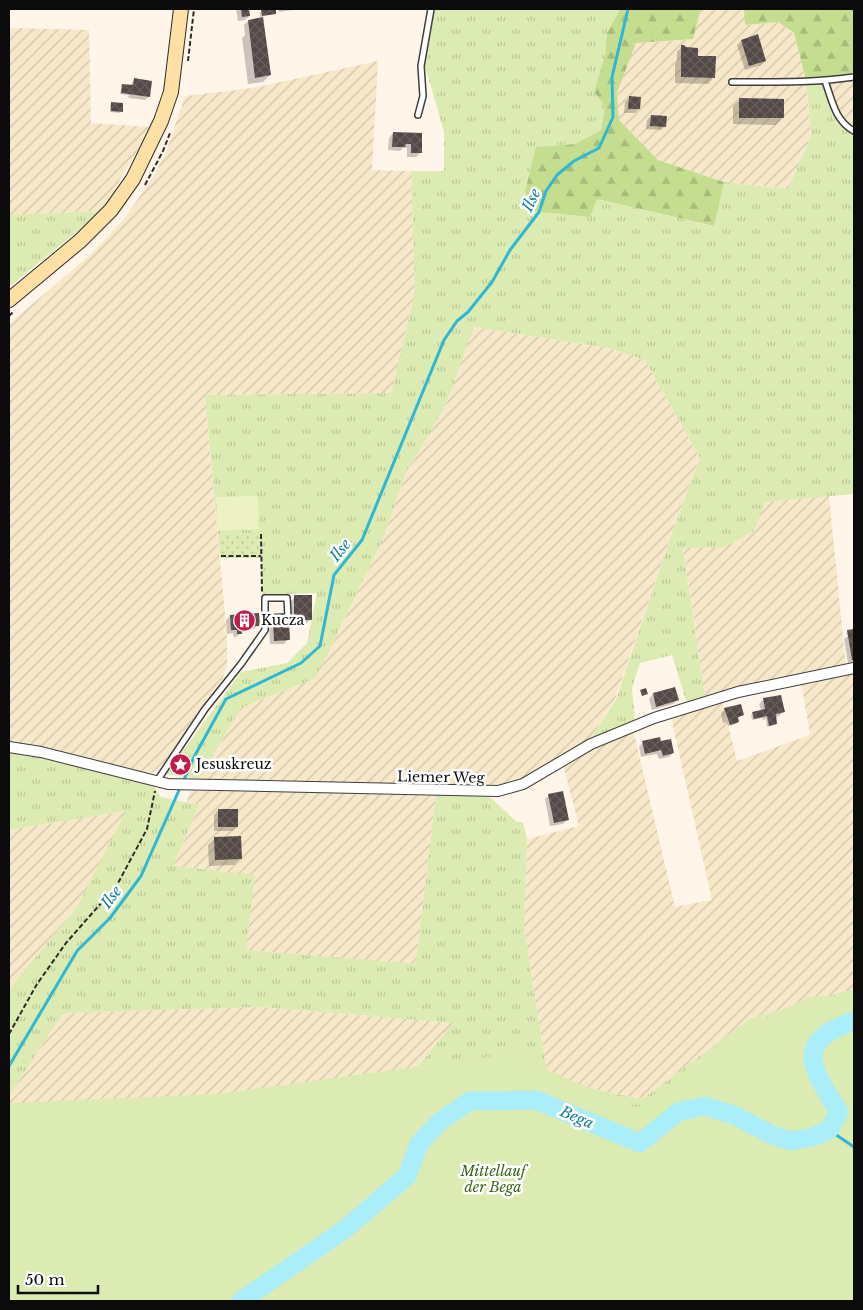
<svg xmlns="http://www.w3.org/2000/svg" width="863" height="1310" viewBox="0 0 863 1310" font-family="'Libre Baskerville',serif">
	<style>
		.farmland { fill: url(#farmland-furrows) }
		.grass { fill: url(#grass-tufts) }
		.forest { fill: url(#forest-firs) }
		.park { fill: #dcebb1 }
		.garden { fill: url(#garden-dots) }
		.pitch { fill: #ecf2c3 }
		.shadow { fill: #0003 }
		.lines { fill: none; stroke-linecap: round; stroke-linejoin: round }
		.stream { stroke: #2db8d5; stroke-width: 3 }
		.river { stroke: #aaeefa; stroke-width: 19 }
		.building { fill: url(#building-cross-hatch) }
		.lane-casing { stroke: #3e3e3e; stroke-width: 8 }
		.street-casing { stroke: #3e3e3e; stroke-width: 12 }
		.secondary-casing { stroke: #2d2d2d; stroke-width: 16 }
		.path { stroke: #2d2d2d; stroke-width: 2; stroke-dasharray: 5 2.5; stroke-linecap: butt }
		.lane { stroke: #fff; stroke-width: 5 }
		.street { stroke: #fff; stroke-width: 10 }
		.secondary { stroke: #ffe0a4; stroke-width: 14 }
		.labels { text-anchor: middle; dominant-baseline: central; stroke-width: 5; stroke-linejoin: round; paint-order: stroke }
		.poi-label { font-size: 14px; fill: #0b0b0b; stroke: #fff; text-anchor: start }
		.street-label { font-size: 14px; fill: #0b0b0b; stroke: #fff }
		.park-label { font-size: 14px; font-style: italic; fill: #3a6618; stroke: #fff }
		.water-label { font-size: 15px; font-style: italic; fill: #0e7e9c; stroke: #fff }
	</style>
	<defs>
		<pattern id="farmland-furrows" width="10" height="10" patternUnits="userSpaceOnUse" patternTransform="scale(1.25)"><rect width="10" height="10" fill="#f6e8c8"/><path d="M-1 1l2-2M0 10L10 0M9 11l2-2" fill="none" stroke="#d2c6aa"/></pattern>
		<pattern id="grass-tufts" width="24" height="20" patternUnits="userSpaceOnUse" patternTransform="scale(1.25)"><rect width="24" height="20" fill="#dcebb1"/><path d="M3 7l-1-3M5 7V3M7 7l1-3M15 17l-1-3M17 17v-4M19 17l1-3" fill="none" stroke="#bbc897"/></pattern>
		<pattern id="forest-firs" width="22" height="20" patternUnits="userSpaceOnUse" patternTransform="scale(1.25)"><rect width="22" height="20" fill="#c4dd8f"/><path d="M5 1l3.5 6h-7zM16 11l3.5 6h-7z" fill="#a7bc7a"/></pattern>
		<pattern id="garden-dots" width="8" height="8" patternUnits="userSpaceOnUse" patternTransform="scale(1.25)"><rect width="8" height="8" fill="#dcebb1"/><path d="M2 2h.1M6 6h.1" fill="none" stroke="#bbc897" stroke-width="1.8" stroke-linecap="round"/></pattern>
		<pattern id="building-cross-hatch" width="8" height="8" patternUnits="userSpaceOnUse" patternTransform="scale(1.25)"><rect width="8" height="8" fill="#544947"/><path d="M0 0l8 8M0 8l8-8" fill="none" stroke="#685f5d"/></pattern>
	</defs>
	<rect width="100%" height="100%" fill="#fff6e9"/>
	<path class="farmland" d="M701,9h43l2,16 32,-3 16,12 12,46 5,56 -23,53 -64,-7 -66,-22 -39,-40 -2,-27 19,-50 57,-4z
		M9,28l80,2 2,93 60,4 -49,84 -93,4z
		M378,61l-6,109 39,1 4,122 -24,100 -186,2 22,242v27l-4,14 -23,31 -27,43 -10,12 -11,9 -21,-3 -122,-27v-419l82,-70 33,-35 29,-42 13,-25 19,-56 68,-8z
		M854,73v49l-18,1 -12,-45z
		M474,327l134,21 37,12 55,98 -28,75 -57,166 -25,41 -81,47 -310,-8 42,-71 75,-30 67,-139 23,-66 39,-66z
		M829,496l17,171 -141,31 -22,-151h42l29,-16 10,-29z
		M854,671v318l-103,29 -109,81 -94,-19 -24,-153 3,-88 52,-13 -16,-61 33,-20 37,-16 42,178 37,-7 -41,-183 51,-17 15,61 73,-26 -9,-53z
		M190,791h79l167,4 -20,170 -170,-15 -73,-84 26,-61 -12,-3z
		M127,811l-49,95 -69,83v-159z
		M262,1007l191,16 -115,142 -329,136v-205l53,-83z"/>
	<path class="grass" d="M433,9h187l-13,24 -2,22 -11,37 11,14 -4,24 -26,14 -39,3 61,52 116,27 11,-44 64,7 23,-53 -5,-56 18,-2 12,45 18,-1v372l-89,8 -11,29 -29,16 -42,1 22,150 -18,6 -15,-49 -32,8 -8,25 3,33 -45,19 26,-41 56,-166 28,-75 -55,-98 -37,-12 -134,-21 -29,80 -39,66 -23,66 -67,139 -75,30 -42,71 -33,-5 75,-102 46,-9 20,-20 10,-50 -55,2 -1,-62 -43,1 -13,-139 186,-2 24,-100 -4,-122h33v-39l-19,-66z
		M102,211l-93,76v-72z
		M9,750l26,4 116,28 10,15 38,8 -26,61 82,9 -9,75 170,14 20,-169h44l10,2 27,25h6l4,17 -3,88 24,153 94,19 109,-81 103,-29v312l-516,-136 115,-142 -191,-16 -199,6 -54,83v-107l69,-83 48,-95 -117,19z"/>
	<path class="forest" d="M620,9h81l-8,30 -57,4 -19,50 2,27 39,40 66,22 -10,44 -117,-27 -7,18 -56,-6 -9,-19 11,-45 39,-3 26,-14 4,-24 -11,-14 11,-37 2,-22z
		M744,9h110v64l-48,7 -12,-47 -16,-11 -33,3z"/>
	<path class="park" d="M854,995v306h-845v-198l208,-9 322,-44 1,17 91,39 7,1 12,-4v-6l26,-15 56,-40 43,-28 33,-17z"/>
	<path class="garden" d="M261,533l1,25h-42l-2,-24z"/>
	<path class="pitch" d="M258,496l1,33 -41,2 -2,-34z"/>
	<path class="shadow" d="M38,9h18l-1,1h-17z
		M236,9h12l1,7 -4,4 -7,1z
		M278,9h21l-20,3z
		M262,11l13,2 -14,4 9,58 -7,7 -15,2 -6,-46 3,-3 -1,-10 4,-4 13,-2 -1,-6z
		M741,41l24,20 -4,4 -16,5 -8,-25z
		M682,46l14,11 18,20 -6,7 -33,-1v-19l2,-3v-9z
		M134,80l15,16 -4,4 -17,-2 1,-3 -9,-1 2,-9 8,1z
		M629,98l10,11 -4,4h-11l1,-11z
		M740,99l42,19 -6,7 -43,-1v-18z
		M112,104l10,7 -2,2 -10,-1v-7z
		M651,116l14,10 -4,4 -15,-1 1,-9z
		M393,133l28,1 -1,19 -4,4h-9v-9h-4l-3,3 -12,-1 1,-12z
		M295,597l15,23 -4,4h-16l1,-23z
		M230,616l28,9 -4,4 -8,1 -12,8 -1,-5 -6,1 -1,-14z
		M273,623l15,16 -4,5h-14l-1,-17z
		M854,630v32l-6,1 -4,-24 5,-4h-2l-1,-2 2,-2z
		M674,689l4,11 -5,4 -21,6 -3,-11 4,-5z
		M763,700l20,12 -4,4 -4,1 1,7 -2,1 -7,2 -1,-8 -3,1 -1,-2 -10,2 -1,-5 10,-4 -2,-7z
		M725,709l18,6 -6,3 1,4 -2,2 -8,2 -1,-4 -4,1 -2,-10z
		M643,742l17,1 13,10 -4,4 -10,2 -2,-5 -16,3 -2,-10z
		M549,795l19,24 -5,5 -13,2 -5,-27z
		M218,810l19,17 -5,4h-18v-16z
		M215,838l25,21 -6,6 -25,1 -1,-21z"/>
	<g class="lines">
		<path class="stream" d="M183,782l11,-25 32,-58 75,-36 19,-17 14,-71 28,-35 82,-200 13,-19 11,-9 24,-30 18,-32 29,-38 7,-21 11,-16 17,-14 25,-13 14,-31 -1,-40 16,-68
			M9,1066l68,-115 33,-33 31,-42 39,-88
			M829,1130l25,17"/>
		<path class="river" d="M241,1301l103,-71 63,-54 12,-32 20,-22 31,-21 66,-1 104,43 38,-31 27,-6 31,10 36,19 19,6 22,-4 16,-7 10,-18c-26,-42 -48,-70 15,-91"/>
	</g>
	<path class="building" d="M241,9h8l1,7 -8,1z
		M276,9v5l-14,2 -1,-6z
		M263,17l8,58 -16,3 -7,-58z
		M758,34l8,27 -17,5 -8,-26z
		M681,45h3l2,2 12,1v8h18l-1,22 -34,-1z
		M134,78l18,3 -2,16 -29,-4 1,-9 11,1z
		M629,96l12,1 -1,12h-12z
		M739,98l45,1v19h-45z
		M111,102l12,1v9l-12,-1z
		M651,115l16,1 -1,11 -16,-1z
		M393,132l29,1v20h-11v-9h-5l-1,3h-13z
		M294,595h18v25h-18z
		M259,613l1,13h-12l1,3h-8l1,5h-5v-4h-6l-1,-15z
		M273,621h16l1,19 -16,1z
		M854,629v31h-2l-5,-30z
		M675,687l4,13 -23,7 -3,-14z
		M646,688l2,6 -6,2 -2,-6z
		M781,695l4,17 -9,2 1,10 -8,2 -2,-10 -13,3 -2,-7 13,-3 -2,-11z
		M741,704l3,11 -6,2 1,5 -9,3 -6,-17z
		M660,737l1,4 10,-2 3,14 -11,3 -2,-6 -16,4 -3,-13z
		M563,791l6,29 -15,3 -6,-29z
		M218,809h20v18h-20z
		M241,836l1,23 -27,1 -1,-23z"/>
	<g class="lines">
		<defs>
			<path id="lane" d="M825,81c7,19 10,40 29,50
				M732,82c41,0 81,1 122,-5
				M418,115l5,-19 -2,-30 10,-57
				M157,781l48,-72 36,-45 24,-34v-32h22l1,19 -23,1"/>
			<path id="street" d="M9,747l32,5 127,32 330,7 25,-7 68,-40 63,-26 84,-26 116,-24"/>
			<path id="secondary" d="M9,300l71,-59 31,-31 22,-31 28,-58 10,-29 10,-83"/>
		</defs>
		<use href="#lane" class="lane-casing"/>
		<use href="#street" class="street-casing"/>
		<use href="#secondary" class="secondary-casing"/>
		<path class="path" d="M188,61l6,-52
			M145,185l18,-34 7,-18
			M9,316l5,-5
			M261,534l1,58
			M221,556h40
			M9,1034l28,-50 29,-41 51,-58 30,-56 8,-38"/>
		<use href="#lane" class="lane"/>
		<use href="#street" class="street"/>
		<use href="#secondary" class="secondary"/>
	</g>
	<defs>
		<symbol id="building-disc" viewBox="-11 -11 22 22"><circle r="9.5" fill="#c31c49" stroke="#fff"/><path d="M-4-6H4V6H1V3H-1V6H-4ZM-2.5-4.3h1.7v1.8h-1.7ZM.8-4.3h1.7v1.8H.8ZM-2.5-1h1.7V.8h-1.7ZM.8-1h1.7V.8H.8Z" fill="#fff"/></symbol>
		<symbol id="sight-disc" viewBox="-11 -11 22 22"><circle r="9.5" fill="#c31c49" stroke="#fff"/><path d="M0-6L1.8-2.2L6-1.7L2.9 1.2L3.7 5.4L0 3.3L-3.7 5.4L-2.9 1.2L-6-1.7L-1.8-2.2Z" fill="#fff"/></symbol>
	</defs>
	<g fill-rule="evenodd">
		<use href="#building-disc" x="232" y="608" width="25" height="25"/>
		<use href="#sight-disc" x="168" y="752" width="25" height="25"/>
	</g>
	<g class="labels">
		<g class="poi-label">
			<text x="261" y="620">Kucza</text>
			<text x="196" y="764">Jesuskreuz</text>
		</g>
		<g class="street-label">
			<text transform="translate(441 777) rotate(1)">Liemer Weg</text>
		</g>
		<g class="park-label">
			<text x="493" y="1171">Mittellauf<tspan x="493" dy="16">der Bega</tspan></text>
		</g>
		<g class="water-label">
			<text transform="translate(531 200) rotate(-65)">Ilse</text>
			<text transform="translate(340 550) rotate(-51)">Ilse</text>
			<text transform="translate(111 897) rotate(-53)">Ilse</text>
			<text transform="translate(577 1117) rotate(23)">Bega</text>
		</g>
	</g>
	<rect width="863" height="1310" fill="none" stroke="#0b0b0b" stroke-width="20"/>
	<path d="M18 1285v8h80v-8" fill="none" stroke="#0b0b0b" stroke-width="2.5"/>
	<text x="25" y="1285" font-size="15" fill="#0b0b0b" stroke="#ffffff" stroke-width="4" paint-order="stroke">50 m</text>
</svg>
